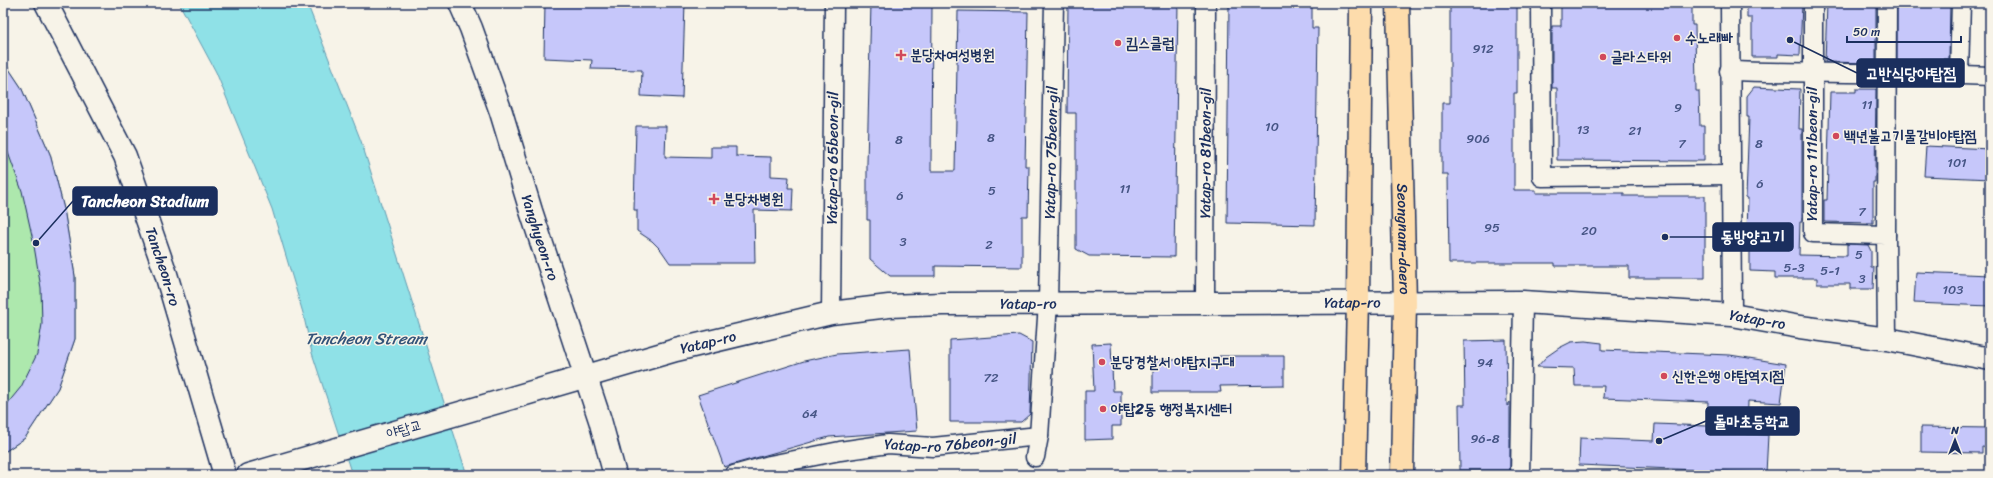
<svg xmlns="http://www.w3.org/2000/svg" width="1993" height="478" viewBox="0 0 1993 478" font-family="Sriracha,'Poor Story',sans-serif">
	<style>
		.green { fill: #ade8ad; stroke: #648c86 }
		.water { fill: #8fe1e7; stroke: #619ab0 }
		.building { fill: #c6c7fa; stroke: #1b2f5e }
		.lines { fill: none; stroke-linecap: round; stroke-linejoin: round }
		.street-casing { stroke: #1b2f5e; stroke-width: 21 }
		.secondary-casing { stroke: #1b2f5e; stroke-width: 25 }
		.primary-casing { stroke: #1b2f5e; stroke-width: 25 }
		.street { stroke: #f7f3e8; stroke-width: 18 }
		.secondary { stroke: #f7f3e8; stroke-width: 22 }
		.primary { stroke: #fddcac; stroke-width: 22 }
		.poi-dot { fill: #d1495b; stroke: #f7f3e8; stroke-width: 1.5 }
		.labels { text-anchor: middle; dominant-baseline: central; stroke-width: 3; stroke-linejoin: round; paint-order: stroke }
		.number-label { font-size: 13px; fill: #465585 }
		.poi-label { font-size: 15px; font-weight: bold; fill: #1b2f5e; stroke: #f7f3e8; text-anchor: start }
		.street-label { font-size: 15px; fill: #1b2f5e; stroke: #f7f3e8 }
		.water-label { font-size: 16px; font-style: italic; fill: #325379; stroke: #f7f3e8 }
		.leader { fill: none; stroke: #1b2f5e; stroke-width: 1.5 }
		.callout-dot { fill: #1b2f5e; stroke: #f7f3e8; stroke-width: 1.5 }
		.callout { fill: #1b2f5e; stroke: #1b2f5e; stroke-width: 1.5 }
		.callout-label { font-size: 16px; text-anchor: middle; font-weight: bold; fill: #fff }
	</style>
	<rect width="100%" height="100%" fill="#f7f3e8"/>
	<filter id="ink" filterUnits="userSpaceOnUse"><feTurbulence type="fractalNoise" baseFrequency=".025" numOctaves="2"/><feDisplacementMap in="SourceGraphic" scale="8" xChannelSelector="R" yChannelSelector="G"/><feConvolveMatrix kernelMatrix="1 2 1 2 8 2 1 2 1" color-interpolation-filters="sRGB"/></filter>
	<g filter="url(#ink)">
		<path class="green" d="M3,60l18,27 29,67 14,55 11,67v63l-17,49 -33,50 -22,15z"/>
		<path class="water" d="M179,3h128l54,138 106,334h-115l-40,-122 -9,-40 -31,-104 -56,-137z"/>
		<path class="building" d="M545,3h140l-3,95 -41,-2 1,-26 -51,-1 1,-9 -48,-2z
			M871,3h61l-1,168h24l3,-160 70,1 -3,154h4l-1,50h-6v51l-87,-1v10h-45l-20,-17v-39h-3v-57z
			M1068,3h110l-4,254 -85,-1 -13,-7v-136h-9z
			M1229,3h83v25h6l-3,197 -88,-2z
			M1450,3h67v90h-3v97h22v3h88v3h81v82h-76v-12h-74v-3h-106l-1,-89h-6v-71h8z
			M1561,3h131v22h3l1,66h3l1,35h4v35l-147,-1v-72h-5v-62h9z
			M1747,3h55l-2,52 -22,-1v3h-26v-39h-5z
			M1827,3h49v60l-51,-1z
			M1897,3h53l-1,56h-29v3h-23z
			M3,60l18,27 29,67 14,55 11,67v63l-17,49 -33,50 -22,15v-44l18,-22 16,-33 5,-30 -1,-36 -8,-48 -11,-49 -19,-52z
			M1754,87l46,2 -1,40h3v93h-2l-1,33 48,1v-12l21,1 3,6v16h3l-1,22h-23v-5h-33v-6h-42v-6l-25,-1v-37h-3l1,-36h-2l3,-81h-2v-21z
			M1856,89h20l-1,93h-2v41l-49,-1v-22h3l3,-108h26z
			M636,126h30l-1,31 46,1v-11h25v9l35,1v19l18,1 -1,11h5l-1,23 -38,-1 1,53h-85l-9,-13 -9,-9 -15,-10v-21h-3z
			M1926,146l64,3v30l-66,-3z
			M1916,272l74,3v31l-76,-3z
			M1019,335l13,7 -2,72 -9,8h-71v-82z
			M1506,340l1,66 3,-4v68h-50l-1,-65h6l-1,-64z
			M1585,341l17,2v7l128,5 56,9 -5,39 -33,-2 -1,33 21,1 -2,38 -187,-8 1,-27 74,3 1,-17 52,2 1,-24 -105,-4 1,-12h-29l-1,-18 -37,-1 9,-10 13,-9 12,-6z
			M1111,343l2,48h8v35h-9v13l-27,1v-49h9l-2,-47z
			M910,349l7,82 -88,6 -105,30 -26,-72 106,-34 33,-7z
			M1219,356h65v29l-64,1 1,6h-68v-32h66z
			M1921,427l69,1v20l-8,-1v6l-61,-1z"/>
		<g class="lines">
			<defs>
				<g id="street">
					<path d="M1541,3l1,174 188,-2"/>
					<path d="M1730,3l2,312"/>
					<path d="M1813,3v230l73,2 1,104"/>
					<path d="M1729,71c87,3 174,1 261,5"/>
					<path d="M1959,74l2,-71"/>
					<path d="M1886,235l1,-232"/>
					<path id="s1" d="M1205,304l1,-301"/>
					<path id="s2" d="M831,313l3,-310"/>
					<path id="s3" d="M1035,457l4,-21 9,-133 6,-300"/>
					<path id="s4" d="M734,475l36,-10 70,-14 48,-7 45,3 106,-11"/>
					<path d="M1520,475l3,-173"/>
				</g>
				<g id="secondary">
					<path id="s5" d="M46,3l79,153 41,118 59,201"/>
					<path id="s6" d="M460,3l11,25 30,84 30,99 69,209 15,55"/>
					<path id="s7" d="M248,475l428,-125 155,-37 58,-7 53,-2 581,-2 209,13 68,12 87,12 103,20"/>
				</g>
				<g id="primary">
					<path id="s8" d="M1398,3l7,299 -3,173"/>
					<path d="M1354,475l4,-174 3,-298"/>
				</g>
			</defs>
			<use href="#street" class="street-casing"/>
			<use href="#secondary" class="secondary-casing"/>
			<use href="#primary" class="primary-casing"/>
			<use href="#street" class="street"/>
			<use href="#secondary" class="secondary"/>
			<use href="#primary" class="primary"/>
		</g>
	</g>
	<g class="poi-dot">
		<circle cx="1677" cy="38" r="4"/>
		<circle cx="1118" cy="43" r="4"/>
		<path d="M899 49h4v4h4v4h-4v4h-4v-4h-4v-4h4z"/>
		<circle cx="1603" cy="57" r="4"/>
		<circle cx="1836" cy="136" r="4"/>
		<path d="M712 193h4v4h4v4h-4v4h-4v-4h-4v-4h4z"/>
		<circle cx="1102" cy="362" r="4"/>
		<circle cx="1664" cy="376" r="4"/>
		<circle cx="1103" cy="409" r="4"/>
	</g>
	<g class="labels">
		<g class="number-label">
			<text x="1483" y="48">912</text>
			<text x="1867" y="104">11</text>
			<text x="1678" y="107">9</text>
			<text x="1272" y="126">10</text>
			<text x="1583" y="129">13</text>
			<text x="1635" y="130">21</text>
			<text x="991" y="137">8</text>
			<text x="1478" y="138">906</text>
			<text x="899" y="139">8</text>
			<text x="1682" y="143">7</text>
			<text x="1759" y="143">8</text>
			<text x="1957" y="162">101</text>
			<text x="1760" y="183">6</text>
			<text x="1125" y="188">11</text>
			<text x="992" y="190">5</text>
			<text x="900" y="195">6</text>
			<text x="1862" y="211">7</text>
			<text x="1492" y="227">95</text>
			<text x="1589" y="230">20</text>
			<text x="903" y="241">3</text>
			<text x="989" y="244">2</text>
			<text x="1859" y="254">5</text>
			<text x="1794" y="267">5-3</text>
			<text x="1830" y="270">5-1</text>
			<text x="1862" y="278">3</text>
			<text x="1953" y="289">103</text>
			<text x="1485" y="362">94</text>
			<text x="991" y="377">72</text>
			<text x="810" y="413">64</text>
			<text x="1485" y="438">96-8</text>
		</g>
		<g class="poi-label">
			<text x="1685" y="38">수노래빠</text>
			<text x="1126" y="43">킴스클럽</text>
			<text x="910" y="55">분당차여성병원</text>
			<text x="1611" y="57">글라스타워</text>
			<text x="1844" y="136">백년불고기물갈비야탑점</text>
			<text x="723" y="199">분당차병원</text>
			<text x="1110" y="362">분당경찰서 야탑지구대</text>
			<text x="1672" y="376">신한은행 야탑역지점</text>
			<text x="1111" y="409">야탑2동 행정복지센터</text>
		</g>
		<g class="street-label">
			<text stroke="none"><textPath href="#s3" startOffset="305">Yatap-ro 75beon-gil</textPath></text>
			<text stroke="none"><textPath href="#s1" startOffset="151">Yatap-ro 81beon-gil</textPath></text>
			<text transform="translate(1812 154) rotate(-90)">Yatap-ro 111beon-gil</text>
			<text stroke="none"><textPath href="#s2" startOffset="155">Yatap-ro 65beon-gil</textPath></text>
			<text stroke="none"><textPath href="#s6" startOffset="248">Yanghyeon-ro</textPath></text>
			<text stroke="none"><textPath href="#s8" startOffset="236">Seongnam-daero</textPath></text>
			<text stroke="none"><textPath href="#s5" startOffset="289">Tancheon-ro</textPath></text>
			<text stroke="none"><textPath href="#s7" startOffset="1127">Yatap-ro</textPath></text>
			<text stroke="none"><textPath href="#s7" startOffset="803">Yatap-ro</textPath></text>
			<text stroke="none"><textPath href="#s7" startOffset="1533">Yatap-ro</textPath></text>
			<text stroke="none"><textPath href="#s7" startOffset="479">Yatap-ro</textPath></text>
			<text transform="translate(404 429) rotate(-16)">야탑교</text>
			<text stroke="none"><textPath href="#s4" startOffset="220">Yatap-ro 76beon-gil</textPath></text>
		</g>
		<g class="water-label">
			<text x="366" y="338">Tancheon Stream</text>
		</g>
	</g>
	<path class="leader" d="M1790 40L1857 73M36 243L73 201M1665 237L1713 237M1659 441L1706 421"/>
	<g class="callout-dot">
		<circle cx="1790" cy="40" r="4"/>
		<circle cx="36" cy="243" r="4"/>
		<circle cx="1665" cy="237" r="4"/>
		<circle cx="1659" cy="441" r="4"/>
	</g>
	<g class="callout">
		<rect x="1857" y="59" width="107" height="28" rx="4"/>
		<rect x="73" y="187" width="144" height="28" rx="4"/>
		<rect x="1713" y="223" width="80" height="28" rx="4"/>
		<rect x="1706" y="407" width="93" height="28" rx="4"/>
	</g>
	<g class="callout-label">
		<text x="1911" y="79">고반식당야탑점</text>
		<text x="145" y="207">Tancheon Stadium</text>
		<text x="1753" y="242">동방양고기</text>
		<text x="1752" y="427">돌마초등학교</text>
	</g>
	<rect width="1993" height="478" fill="none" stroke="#f7f3e8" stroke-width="16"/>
	<rect x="8" y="8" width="1977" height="462" fill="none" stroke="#1b2f5e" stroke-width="1.5" filter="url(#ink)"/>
	<g transform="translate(1955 440)" stroke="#f7f3e8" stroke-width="3" paint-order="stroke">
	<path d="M0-3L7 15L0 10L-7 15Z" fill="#1b2f5e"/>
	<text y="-6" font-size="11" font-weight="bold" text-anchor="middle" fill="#1b2f5e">N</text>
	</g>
	<path d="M1847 36v6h114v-6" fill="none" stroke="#1b2f5e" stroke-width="2"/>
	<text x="1853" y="36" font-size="12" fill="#1b2f5e" stroke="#f7f3e8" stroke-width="3" paint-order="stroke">50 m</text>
</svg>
